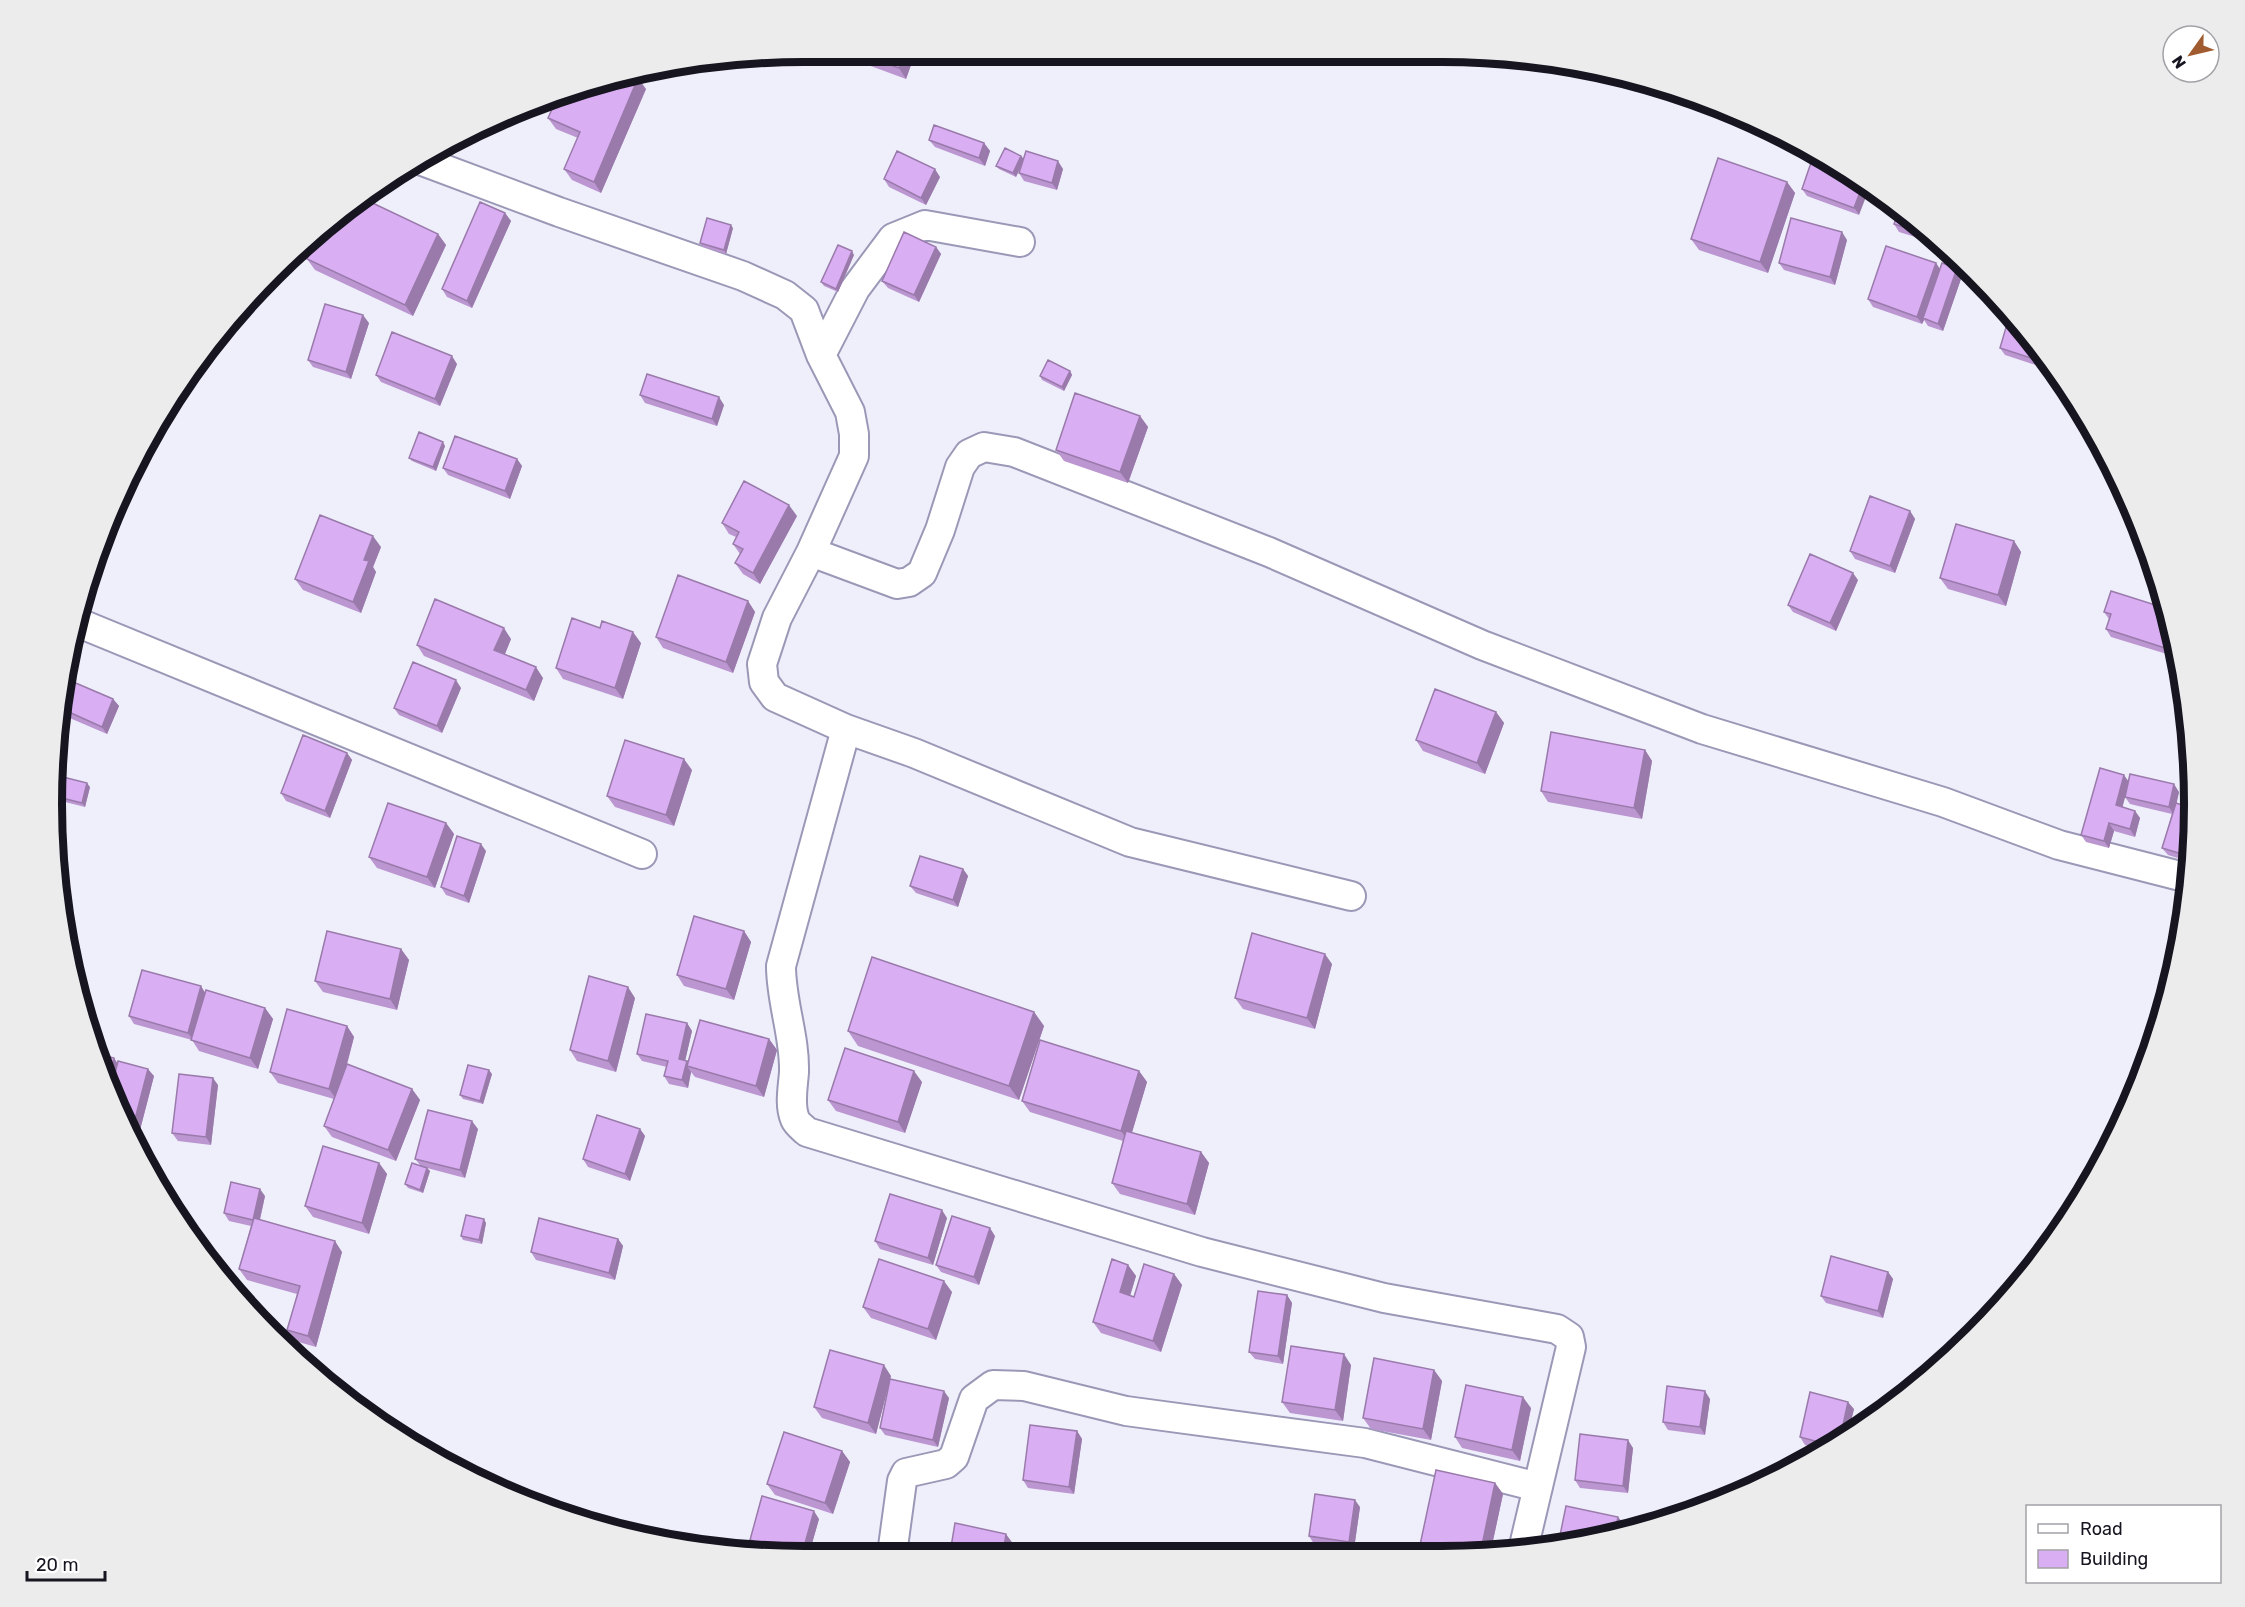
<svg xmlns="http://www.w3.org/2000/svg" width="2245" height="1607" viewBox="0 0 2245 1607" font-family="Rubik,sans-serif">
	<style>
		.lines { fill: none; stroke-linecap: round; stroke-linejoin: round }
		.minor-casing { stroke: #9a98b6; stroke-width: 32 }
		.minor { stroke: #fff; stroke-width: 28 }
		.wall { fill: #bb96d1 }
		.shaded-wall { fill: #997aaa }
		.building { fill: #daaef3; stroke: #997aaa; stroke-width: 1.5 }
		.rim { fill: none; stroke: #161520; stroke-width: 8 }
	</style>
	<rect width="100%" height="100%" fill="#efeffc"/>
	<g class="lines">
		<defs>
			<path id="minor" d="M417,159l142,53 184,64 42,19 19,15 17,45 29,57 4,22v22l-43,96 -34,66 -15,46 2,18 11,15 71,32 -65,237c0,36 14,70 13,106 -1,15 -5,33 1,47 2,5 8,9 12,13l395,120 182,46 173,31 12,8 2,10 -48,203
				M821,355l34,-66 38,-51 32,-13 95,17
				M811,552l86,32 12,-2 13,-9 18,-43 20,-63 9,-13 15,-7 30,5 255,100 213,93 220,84 241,73 116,43 129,33
				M74,621l568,233
				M846,729l68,24 216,89 221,54
				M892,1554l10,-73 4,-8 40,-9 8,-7 20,-58 19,-14 31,1 102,25 239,32 173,44"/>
		</defs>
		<use href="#minor" class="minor-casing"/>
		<use href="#minor" class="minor"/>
	</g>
	<path class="wall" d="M830,51h86l-10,28z
		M646,89l-45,104 -29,-13 -8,-11 14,-31 -22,-9 -8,-11z
		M929,140l55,3 6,8 -5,15 -50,-19z
		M1815,151l44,64 -52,-19 -5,-7z
		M1021,156l2,3 40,10 -6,21 -33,-9 -5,-8 3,-9 -6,13 -17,-8 -3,-3z
		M940,177l-14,28 -37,-18 -5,-8z
		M1787,182l8,11 -27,80 -69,-23 -8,-11z
		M505,213l6,8 -39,87 -25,-11 -5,-8z
		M1894,224l43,14 1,6 -39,-12z
		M733,228l-7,26 -23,-7 -3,-4z
		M438,234l8,11 -33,71 -98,-46 -8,-11z
		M1847,240l-12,45 -51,-15 -5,-7z
		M936,247l5,7 -22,48 -31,-14 -6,-7z
		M854,255l-16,37 -14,-6 -3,-4z
		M1936,263l4,6 22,7 -19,55 -15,-5 -4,-6 -2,4 -49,-17 -5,-8z
		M369,323l-18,56 -38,-12 -5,-7z
		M2023,329l19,28 -3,9 -34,-11 -5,-7z
		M457,364l-17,42 -59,-24 -5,-7z
		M1070,371l2,4 -8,16 -22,-11 -2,-4z
		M640,395l84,10 -7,21 -72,-23z
		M1140,416l8,11 -20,56 -64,-22 -8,-11z
		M445,446l-9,25 -24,-10 -3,-3z
		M517,459l5,7 -12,33 -62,-24 -5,-7z
		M1910,511l5,8 -20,54 -40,-14 -5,-8z
		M797,516l-37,68 -17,-10 -8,-11 5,-9 -7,-10 3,-7 -7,-3 -7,-11z
		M2014,541l7,11 -15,54 -58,-17 -8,-11z
		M381,547l-8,20 3,5 -15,41 -58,-23 -8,-11z
		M1858,580l-22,51 -43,-19 -5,-7z
		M748,601l7,11 -22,61 -70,-25 -7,-11z
		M2165,608l11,50 -3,-1 -3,-4v2l-59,-18 -5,-8 3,-10 -5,-7z
		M511,639l-6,15 38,24 -9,23 -110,-45 -7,-11z
		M641,643l-18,56 -60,-20 -7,-11z
		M461,688l-19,45 -43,-18 -5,-7z
		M113,699l6,7 -12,28 -42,-18 -5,-8z
		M1496,712l8,11 -19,51 -62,-23 -7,-11z
		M1645,750l7,11 -10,58 -94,-17 -7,-11z
		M347,753l5,7 -22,58 -44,-17 -5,-8z
		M692,770l-18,56 -59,-19 -8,-11z
		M2129,781l50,11 -3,12 16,49 -1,9 -23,-7 -6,-7 10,-34 -42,-10 -5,-7 -3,10 13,4 5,7 -5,19 -21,-6 -5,17 -23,-6 -5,-7z
		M90,787l-5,20 -24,-6 -3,-4z
		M446,823l8,11 -19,54 -58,-20 -8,-11z
		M486,851l-17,52 -23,-8 -5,-8z
		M963,869l5,7 -10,31 -42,-14 -6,-7z
		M744,931l7,11 -17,58 -50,-14 -7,-11z
		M401,949l8,11 -12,50 -74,-18 -8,-11z
		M1332,964l-17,65 -72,-20 -8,-11z
		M205,993l60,15 8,11 -15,50 -59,-18 -7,-11 -58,-16 -5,-8z
		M635,998l-19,74 -39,-11 -7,-11z
		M1034,1012l10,14 -25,74 -161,-54 -10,-15z
		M687,1023l5,8 -7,29 3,2 81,-23 8,11 -13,47 -69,-20 -4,-5 -3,16 -19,-4 -5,-8 3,-9 -25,-6 -5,-7z
		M347,1026l7,11 -8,32 66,20 8,11 -24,61 -64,-24 -8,-11 10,-27 -56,-16 -8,-11z
		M98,1054l16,4 3,5 37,13 -14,54 -15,-4z
		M1139,1071l8,11 -15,51 69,19 8,11 -14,52 -75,-21 -8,-11 11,-42 -93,-29 -8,-11z
		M492,1074l-9,30 -20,-5 -3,-4z
		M922,1082l-17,51 -69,-22 -8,-11z
		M218,1085l-7,60 -33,-4 -6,-8z
		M478,1129l-13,49 -38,-10 3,3 -7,22 -15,-5 -3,-4 15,-19 -5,-6z
		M640,1129l5,7 -15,45 -42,-14 -5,-8z
		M379,1163l8,11 -18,60 -56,-17 -8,-11z
		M265,1196l-5,24 82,32 -26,95 -21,-6 -8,-11 10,-36 -50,-14 -8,-11 12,-43 -22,-5 -5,-8z
		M947,1218l-14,47 -53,-16 -5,-8z
		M486,1223l-4,21 -19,-4 -2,-4z
		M995,1236l-16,49 -38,-13 -5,-7z
		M618,1239l5,7 -8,34 -79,-20 -5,-8z
		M1128,1265l8,11 -6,19 4,2 40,-23 8,11 -21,67 -60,-19 -8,-11z
		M1888,1272l5,7 -10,39 -57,-15 -5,-7z
		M952,1292l-16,48 -65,-22 -8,-11z
		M1287,1295l5,8 -9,61 -28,-5 -6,-7z
		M1351,1365l-8,56 -53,-8 -8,-11z
		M1434,1370l8,11 -11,59 -60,-11 -8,-11z
		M891,1376l-1,3 59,19 -11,49 -53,-12 -5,-7 10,-48 -14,54 -54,-16 -8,-11z
		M1710,1399l-5,36 -37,-5 -5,-8z
		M1531,1408l-11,53 -58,-13 -7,-11z
		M1854,1409l-5,20 -30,19 -14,-3 -5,-8z
		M1077,1431l5,8 -8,55 -46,-6 -5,-8z
		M1633,1448l-5,45 -48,-5 -5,-8z
		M842,1451l8,11 -17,52 -58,-19 -8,-11z
		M1495,1483l8,11 -12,56h-67l-4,-5z
		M1360,1507l-6,42 -40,-5 -5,-8z
		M819,1519l-10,35h-30l-24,-7 -5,-7z"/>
	<path class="shaded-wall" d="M904,51h12l-10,28 -7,-11z
		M638,78l8,11 -45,104 -7,-11z
		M984,143l6,8 -5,15 -6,-8z
		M1021,156l3,3 -8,18 -3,-4z
		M1058,161l5,8 -6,21 -5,-7z
		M935,169l5,8 -14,28 -5,-7z
		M1787,182l8,11 -27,80 -8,-11z
		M1863,184l6,5 -10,26 -5,-7z
		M505,213l6,8 -39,87 -5,-7z
		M731,225l2,3 -7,26 -2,-4z
		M1842,232l5,8 -12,45 -5,-8z
		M438,234l8,11 -33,71 -8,-11z
		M1933,235l6,5 -1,4 -5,-7z
		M936,247l5,7 -22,48 -5,-7z
		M852,251l2,4 -16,37 -2,-3z
		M1936,263l5,8 -18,47 1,2 -2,4 -5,-7z
		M1957,268l5,8 -19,55 -5,-7z
		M363,315l6,8 -18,56 -5,-7z
		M2037,349l5,8 -3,9 -5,-7z
		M452,356l5,8 -17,42 -5,-7z
		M1070,371l2,4 -8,16 -2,-4z
		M719,397l5,8 -7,21 -5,-7z
		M1140,416l8,11 -20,56 -8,-11z
		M443,442l2,4 -9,25 -3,-4z
		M517,459l5,7 -12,33 -5,-8z
		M789,505l8,11 -37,68 -7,-11z
		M1910,511l5,8 -20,54 -5,-7z
		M373,536l8,11 -8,20 3,5 -15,41 -8,-11 11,-42z
		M2014,541l7,11 -15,54 -8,-11z
		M1853,573l5,7 -22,51 -6,-8z
		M748,601l7,11 -22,61 -7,-11z
		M504,628l7,11 -9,22 -8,-11z
		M2170,631l3,13 -5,5 2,4v2l-5,-7z
		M633,632l8,11 -18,56 -8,-11z
		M536,667l7,11 -9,23 -8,-11z
		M456,680l5,8 -19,45 -5,-7z
		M113,699l6,7 -12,28 -5,-7z
		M1496,712l8,11 -19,51 -8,-11z
		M1645,750l7,11 -10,58 -8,-11z
		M347,753l5,7 -22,58 -5,-7z
		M684,759l8,11 -18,56 -8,-11z
		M2124,775l5,7 -8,31 -5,-8z
		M87,783l3,4 -5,20 -3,-4z
		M2174,784l5,8 -5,23 -5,-8z
		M2135,811l5,7 -5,19 -5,-8z
		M446,823l8,11 -19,54 -8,-11z
		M2109,823l5,8 -5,17 -5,-7z
		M481,844l5,7 -17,52 -5,-7z
		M963,869l5,7 -10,31 -5,-7z
		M744,931l7,11 -17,58 -8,-11z
		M401,949l8,11 -12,50 -7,-11z
		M70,952l5,7 -4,12 -3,-15z
		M1325,954l7,10 -17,65 -8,-11z
		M201,986l5,8 -13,46 -5,-7z
		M628,987l7,11 -19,74 -8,-11z
		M265,1008l8,11 -15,50 -8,-11z
		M1034,1012l10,14 -25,74 -10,-14z
		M687,1023l5,8 -8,35 -5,-7z
		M347,1026l7,11 -17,63 -8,-11z
		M769,1039l8,11 -13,47 -8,-11z
		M114,1058l5,8 -6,28 -5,-11z
		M687,1061l5,7 -5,-2 4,6 -3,16 -6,-8z
		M148,1069l6,7 -14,54 -6,-7z
		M489,1070l3,4 -9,30 -3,-3z
		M914,1071l8,11 -17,51 -7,-11z
		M1139,1071l8,11 -18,60 -8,-11z
		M213,1078l5,7 -7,60 -5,-8z
		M412,1089l8,11 -24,61 -8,-11z
		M472,1121l6,8 -13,49 -5,-8z
		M640,1129l5,7 -15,45 -5,-7z
		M1201,1152l8,11 -14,52 -8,-11z
		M379,1163l8,11 -18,60 -7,-11z
		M427,1168l3,3 -7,22 -3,-3z
		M260,1189l5,7 -7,31 -5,-7z
		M942,1210l5,8 -14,47 -5,-7z
		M484,1219l2,4 -4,21 -3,-4z
		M990,1228l5,8 -16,49 -5,-8z
		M618,1239l5,7 -8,34 -6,-7z
		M335,1241l7,11 -26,95 -8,-11z
		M1128,1265l8,11 -8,27 -8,-11z
		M1888,1272l5,7 -10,39 -5,-7z
		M1174,1274l8,11 -21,67 -8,-11z
		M944,1281l8,11 -16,48 -8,-11z
		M1287,1295l5,8 -9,61 -5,-8z
		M1344,1354l7,11 -8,56 -8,-11z
		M884,1365l7,11 -15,58 -8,-11z
		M1434,1370l8,11 -11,59 -8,-11z
		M944,1391l5,7 -11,49 -5,-7z
		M1705,1391l5,8 -5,36 -5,-8z
		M1523,1397l8,11 -11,53 -8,-11z
		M1848,1402l6,7 -5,20 -8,5z
		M1077,1431l5,8 -8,55 -5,-7z
		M1628,1440l5,8 -5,45 -5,-7z
		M842,1451l8,11 -17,52 -8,-11z
		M1495,1483l8,11 -12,56h-10z
		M1355,1500l5,7 -6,42 -5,-7z
		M814,1511l5,8 -10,35h-7z
		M1618,1517l6,7 -2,6 -7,2z
		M1006,1534l8,11 -1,8h-10z"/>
	<path class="building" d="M852,51h52l-5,17z
		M628,74l10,4 -44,104 -30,-13 16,-37 -32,-14 10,-22 50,-19z
		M934,125l50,18 -5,15 -50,-18z
		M1005,148l16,8 -8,17 -17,-7z
		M897,151l38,18 -14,29 -37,-19z
		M1026,151l32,10 -6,22 -33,-10z
		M1815,151l48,33 -9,24 -52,-19z
		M1718,158l69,24 -27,80 -69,-23z
		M362,198l76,36 -33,71 -98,-46 10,-21z
		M480,202l25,11 -38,88 -25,-12z
		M1899,210l34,25v2l-39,-13z
		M707,218l24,7 -7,25 -24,-7z
		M1791,218l51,14 -12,45 -51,-14z
		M904,232l32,15 -22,48 -32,-14z
		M838,245l14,6 -16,38 -15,-7z
		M1886,246l50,17 -19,54 -49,-18z
		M1942,263l15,5 -19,56 -15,-6z
		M325,304l38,11 -17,57 -38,-12z
		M2007,324l16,5 14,20 -3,10 -34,-11z
		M392,332l60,24 -17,43 -59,-24z
		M1048,360l22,11 -8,16 -22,-11z
		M647,374l72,23 -7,22 -72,-24z
		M1075,393l65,23 -20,56 -64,-22z
		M419,432l24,10 -10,25 -24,-9z
		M455,436l62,23 -12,32 -62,-23z
		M744,481l45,24 -36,68 -18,-10 8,-14 -10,-5 6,-12 -17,-9z
		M1870,496l40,15 -20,55 -40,-15z
		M320,515l53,21 -9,24 5,1 -16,41 -58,-23z
		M1956,524l58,17 -16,54 -58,-17z
		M1810,554l43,19 -23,50 -42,-18z
		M678,575l70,26 -22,61 -70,-25z
		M2111,591l54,17 5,23 -5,17 -59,-19 5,-15 -7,-2z
		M435,599l69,29 -10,22 42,17 -10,23 -109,-45z
		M572,618l28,10 2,-7 31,11 -18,56 -59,-20z
		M2172,637l3,14 -7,-2z
		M413,662l43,18 -19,46 -43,-18z
		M71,681l42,18 -11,28 -42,-19z
		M1435,689l61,23 -19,51 -61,-23z
		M1551,732l94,18 -11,58 -93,-17z
		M303,735l44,18 -22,58 -44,-18z
		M625,740l59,19 -18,56 -59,-19z
		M2100,768l24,7 -8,30 19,6 -5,18 -21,-6 -5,18 -23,-6z
		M2130,774l44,10 -5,23 -44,-10z
		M63,777l24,6 -5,20 -24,-6z
		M388,803l58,20 -19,54 -58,-20z
		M2176,803l15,5 1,31 -2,5 2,1v12l-30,-9z
		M457,836l24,8 -17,52 -23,-9z
		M920,856l43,13 -10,31 -43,-14z
		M694,916l50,15 -18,58 -49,-14z
		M327,931l74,18 -11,50 -75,-18z
		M1252,933l73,21 -18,64 -72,-20z
		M872,957l162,55 -25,74 -161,-55z
		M142,970l59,16 -13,47 -59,-17z
		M589,976l39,11 -20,74 -38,-11z
		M206,990l59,18 -15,50 -59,-18z
		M287,1009l60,17 -18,63 -59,-17z
		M646,1014l41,9 -8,36 8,2 -5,19 -18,-4 4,-15 -31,-7z
		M700,1020l69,19 -13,47 -69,-20z
		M1040,1040l99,31 -18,60 -99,-30z
		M845,1048l69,23 -16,51 -70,-22z
		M98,1054l16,4 -6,25z
		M118,1061l30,8 -14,54 -12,-4 -11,-30z
		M347,1064l65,25 -24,61 -64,-24z
		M468,1065l21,5 -9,31 -20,-6z
		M179,1074l34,4 -7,59 -34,-4z
		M428,1110l44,11 -12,49 -45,-11z
		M597,1115l43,14 -15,45 -42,-15z
		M1126,1131l75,21 -14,52 -75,-21z
		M323,1146l56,17 -17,60 -57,-17z
		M412,1163l15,5 -7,22 -15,-6z
		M231,1182l29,7 -7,31 -29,-7z
		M890,1194l52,16 -14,48 -53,-17z
		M466,1215l18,4 -5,21 -18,-4z
		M952,1216l38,12 -16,49 -38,-12z
		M254,1218l81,23 -27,95 -21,-6 13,-44 -61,-17z
		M539,1218l79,21 -9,34 -78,-21z
		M1831,1256l57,16 -10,39 -57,-15z
		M879,1259l65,22 -16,48 -65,-22z
		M1112,1259l16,6 -8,27 14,5 10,-33 30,10 -21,67 -60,-19z
		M1258,1291l29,4 -9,61 -29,-4z
		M1291,1346l53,8 -9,56 -53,-8z
		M830,1350l54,15 -16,58 -54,-16z
		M1374,1358l60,12 -11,59 -60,-11z
		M890,1379l54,12 -11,49 -53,-12z
		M1466,1385l57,12 -11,53 -57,-13z
		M1667,1386l38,5 -5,36 -37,-5z
		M1810,1392l38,10 -7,32 -15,10 -26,-7z
		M1030,1425l47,6 -8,56 -46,-7z
		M784,1432l58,19 -17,52 -58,-19z
		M1580,1434l48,6 -5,46 -48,-6z
		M1436,1470l59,13 -14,67h-36l-25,-5z
		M1315,1494l40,6 -6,42 -40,-6z
		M762,1496l52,15 -12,43h-3l-49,-14z
		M1566,1506l52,11 -3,15 -57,13z
		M955,1523l51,11 -3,19h-53z"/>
	<path d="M0 0H2245V1607H0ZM804 62H1442A742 742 0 0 1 2184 804V804A742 742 0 0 1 1442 1546H804A742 742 0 0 1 62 804V804A742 742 0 0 1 804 62Z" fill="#ececed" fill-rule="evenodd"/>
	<path class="rim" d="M804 62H1442A742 742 0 0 1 2184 804V804A742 742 0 0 1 1442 1546H804A742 742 0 0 1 62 804V804A742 742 0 0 1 804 62Z"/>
	<rect x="2026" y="1505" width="195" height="78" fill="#ffffff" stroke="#a2a1a6" stroke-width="1.5"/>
	<rect x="2038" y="1524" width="30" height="9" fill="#ffffff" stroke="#a2a1a6" stroke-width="1.5"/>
	<text x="2080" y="1535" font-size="18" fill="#161520">Road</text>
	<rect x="2038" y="1550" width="30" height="18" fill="#daaef3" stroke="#a2a1a6" stroke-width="1.5"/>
	<text x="2080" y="1565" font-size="18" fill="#161520">Building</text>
	<g transform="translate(2191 54) rotate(236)"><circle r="28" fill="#ffffff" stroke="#a2a1a6" stroke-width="1.5"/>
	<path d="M0-4.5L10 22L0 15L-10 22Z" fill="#a15b30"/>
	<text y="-9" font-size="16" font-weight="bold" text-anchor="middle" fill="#161520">N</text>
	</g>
	<path d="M27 1571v9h78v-9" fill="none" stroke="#161520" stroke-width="3"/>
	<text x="36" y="1571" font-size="18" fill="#161520" stroke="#ffffff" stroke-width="4.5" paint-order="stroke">20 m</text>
</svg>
